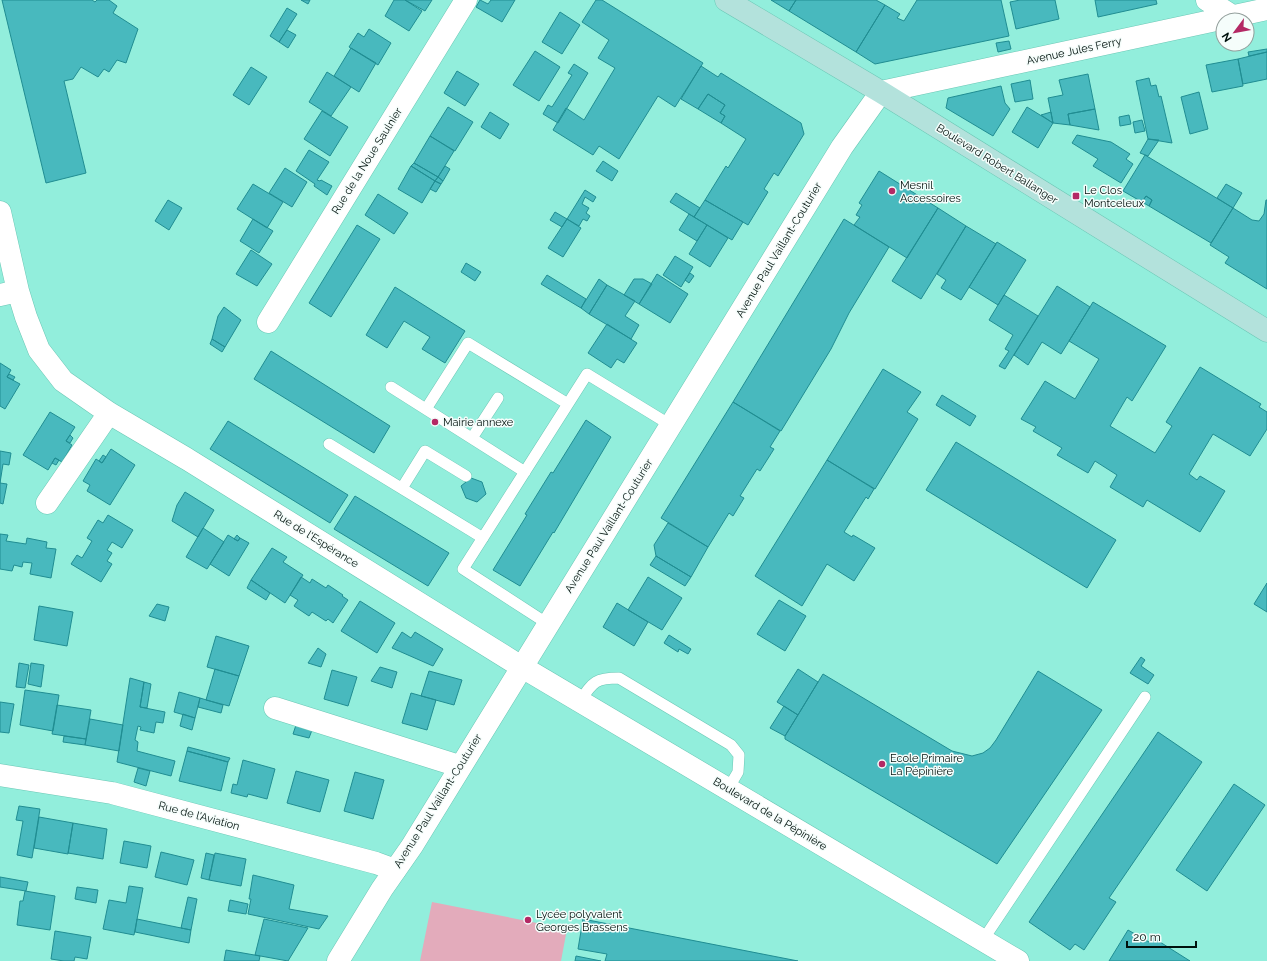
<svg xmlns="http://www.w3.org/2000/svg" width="1267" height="961" viewBox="0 0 1267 961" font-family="Raleway,sans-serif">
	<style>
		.green { fill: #e3abbb }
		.building { fill: #48b9be; stroke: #208d92 }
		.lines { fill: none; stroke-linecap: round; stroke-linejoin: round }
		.service-casing { stroke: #6bc7b5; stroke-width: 12 }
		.minor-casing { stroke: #6bc7b5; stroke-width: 23 }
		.tertiary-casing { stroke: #6bc7b5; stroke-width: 23 }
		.secondary-casing { stroke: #6bc7b5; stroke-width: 23 }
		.service { stroke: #fff; stroke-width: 11 }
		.minor { stroke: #fff; stroke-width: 22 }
		.tertiary { stroke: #fff; stroke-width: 22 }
		.secondary { stroke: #b3e2dc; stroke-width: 22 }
		.poi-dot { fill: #b42965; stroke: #f5fdfb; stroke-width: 1.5 }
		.labels { text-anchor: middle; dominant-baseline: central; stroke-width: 3; stroke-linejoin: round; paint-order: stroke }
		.street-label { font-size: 11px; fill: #00110d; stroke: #f5fdfb }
		.poi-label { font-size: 11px; fill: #00110d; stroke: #f5fdfb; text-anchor: start }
	</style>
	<rect width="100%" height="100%" fill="#92eedc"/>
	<path class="green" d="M432,902l135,27 -6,32h-141z"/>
	<path class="building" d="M2,0h90l3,2 2,-2h12l8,6 -4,7 25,16 -12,34 -9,-3 -8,12 -5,-3 -6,8 -17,-10 -8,12 -9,2 22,92 -40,10z
		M301,0h9l-2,4z
		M394,0h11l17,11 -13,20 -24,-15z
		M405,0h27l-7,11z
		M480,0l8,4 3,-4h24l-13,22 -26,-15z
		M596,0h6l101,63 -28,44 -17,-11 -39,63 -20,-13 -6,9 -40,-25 13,-22 18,12 31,-52 -17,-10 11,-18 -27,-18z
		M771,0h25l-7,11z
		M796,0h80l9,5 -29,47 -67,-41z
		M917,0h84l8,36 -134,28 -19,-12 29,-47 15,9 -3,4 7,3z
		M1020,0h35l4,19 -43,10 -6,-27z
		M1095,0h61l1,4 -59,13z
		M287,8l10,6 -18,28 -9,-6z
		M560,12l20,13 -18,29 -20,-12z
		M369,29l22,14 -13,22 -29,-18 9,-14 6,4z
		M287,30l9,5 -8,13 -9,-6z
		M1009,41l2,8 -13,3 -2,-9z
		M351,48l25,15 -17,29 -25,-16z
		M1267,49v3l-18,4 -1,-4z
		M535,51l25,16 -21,34 -26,-16z
		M1267,52v27l-24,5 -5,-25z
		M1238,59l5,27 -31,6 -6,-27z
		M574,64l14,9 -30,50 -15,-9 5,-9 4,2 20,-32 -4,-2z
		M701,66l17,11 3,-4 80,50 3,11 -26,42 -4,-3 -10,16 4,3 -20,33 -43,-25 21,-34 2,2 18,-29 -25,-16 4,-7 -5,-3 5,-8 -17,-11 -10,15 -17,-10z
		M251,67l16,10 -18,28 -16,-10z
		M457,71l22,13 -14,22 -21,-13z
		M327,72l24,15 -20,29 -22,-14z
		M1088,74l7,35 -27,5 2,11 -17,-2 -5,-25 15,-3 -4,-15z
		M1149,78l2,8 5,-1 3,12 2,-1 11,47 -24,-4 -12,-58z
		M1030,80l3,19 -18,3 -4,-18z
		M1001,86l4,17 5,6 -17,27 -47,-28 2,-10z
		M1199,92l9,37 -18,5 -9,-37z
		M708,94l17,11 -5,8 5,3 -4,7 -23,-14z
		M448,107l25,15 -18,29 -25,-15z
		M1027,107l26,16 -15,25 -26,-16z
		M1095,109l4,21 -29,-5 -2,-11z
		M322,111l26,16 -18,29 -26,-17z
		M490,112l19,12 -9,15 -19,-12z
		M1051,112l2,11 -12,-8z
		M1129,115l2,9 -11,2 -1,-9z
		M1142,120l3,11 -10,2 -2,-11z
		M1077,135l34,7 19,12 -4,5 7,5 -12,19 -28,-17 5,-7 -26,-16z
		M430,136l24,15 -16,26 -24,-14z
		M1148,139l11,1 -11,16 -8,-3z
		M309,150l20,12 -12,18 3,1 1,-1 11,6 -5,9 -13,-9 1,-2 -19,-13z
		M1145,155l88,53 -22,35 -62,-37 3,-6 -6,-4 -4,6 -19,-11z
		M603,161l15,10 -6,10 -16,-10z
		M414,163l24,14 -3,4 -24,-15z
		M411,166l24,15 -13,22 -24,-14z
		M445,166l5,3 -7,12 -5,-4z
		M285,168l22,14 -15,25 -23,-14z
		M879,171l59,37 -31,50 -53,-33 6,-8 -4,-2 6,-10 -3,-2z
		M438,177l5,4 -2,3 -6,-3z
		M435,181l6,3 -5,8 -6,-3z
		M253,184l30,18 -16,26 -30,-19z
		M1226,184l16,9 -9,15 -16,-10z
		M585,190l11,7 -3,5 -8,-5 -3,7 7,4 -3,5 4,3 -3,5 -4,-2 -4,7 -12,-7z
		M676,193l24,15 -6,9 -24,-15z
		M378,194l30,19 -14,21 -29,-19z
		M1146,196l6,4 -3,6 -7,-4z
		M168,200l14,8 -13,22 -14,-9z
		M705,200l38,22 -11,18 -38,-23z
		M1266,200h1v89l-42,-26 4,-6 -19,-12 23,-37 19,12 7,1 5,-7z
		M938,208l28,18 -45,73 -29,-18z
		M555,212l12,7 -5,8 -12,-7z
		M689,214l18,11 -10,16 -18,-11z
		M253,219l20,12 -14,22 -19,-12z
		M567,219l14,9 -18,29 -15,-9z
		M844,219l45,28 -40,66 -18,36 -50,82 -48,-29z
		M357,225l23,14 -49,78 -22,-14z
		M707,225l21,13 -18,29 -21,-13z
		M966,226l30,18 -35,56 -20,-12 5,-8 -9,-6z
		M997,242l29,18 -28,45 -29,-18z
		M251,250l21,14 -15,22 -21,-12z
		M675,256l18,11 -12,20 -18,-12z
		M466,263l15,9 -6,9 -14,-9z
		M690,273l4,3 -5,7 -4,-3z
		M657,274l31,20 -18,29 -31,-19z
		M547,275l39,24 -5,9 -40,-24z
		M599,279l8,6 -18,29 -8,-6z
		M634,279h9l9,5 -13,20 -15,-9z
		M607,285l28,16 -10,15 14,9 -8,14 -42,-25z
		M1057,286l33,21 -29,47 -19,-12 -14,23 -14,-10z
		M395,287l70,44 -20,32 -23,-14 8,-12 -26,-16 -17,27 -21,-13z
		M1004,295l34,21 -33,53 -6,-3 10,-15 -4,-2 8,-14 -24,-15z
		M1093,302l73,44 -34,55 -5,-4 -17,29 45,27 17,-27 -6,-4 34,-55 61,37 -2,3 8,5v17l-17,27 -37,-22 -24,40 8,6 3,-4 25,15 -25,41 -53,-32 -4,7 -33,-20 7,-12 -22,-14 -7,12 -31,-18 5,-7 -29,-17 3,-4 -15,-8 24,-38 30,18 24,-40 -30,-18z
		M224,307l17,13 -16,27 -13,-8 6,-23z
		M607,324l30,19 -13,20 -7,-4 -6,9 -23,-15z
		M212,339l13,8 -3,5 -12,-8z
		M271,351l119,75 -16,27 -120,-74z
		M0,363l11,7 -4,7 13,7 -15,25 -5,-3z
		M883,369l38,23 -14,20 11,7 -43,70 -48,-29z
		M9,374l6,3 -2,3 -6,-3z
		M942,395l34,21 -6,10 -34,-21z
		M733,402l47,29 -10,16 4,2 -14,22 -3,-2 -17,27 4,2 -11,18 -4,-3 -21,34 -47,-29z
		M50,412l25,15 -9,14 6,4 -4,7 -6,10 -7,-4 -7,12 -25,-15z
		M586,420l25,17 -57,96 -1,-1 -33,54 -27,-16 34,-55 -2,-1 26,-42 2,1z
		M228,421l120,74 -18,28 -120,-74z
		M70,435l3,3 -3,5 -4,-2z
		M956,442l160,98 -29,48 -161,-98z
		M111,449l24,16 -25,40 -23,-14 3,-6 -7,-4 13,-22 6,4z
		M0,451l11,2 -2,12 -6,-1 -3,19 7,1 -4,20 -3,-1z
		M103,455l3,2 -4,6 -3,-2z
		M55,458l4,2 -3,5 -4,-2z
		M827,460l47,29 -6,10 -2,-2 -22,35 8,5 1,-2 22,13 -21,33 -27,-17 -25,42 -47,-30z
		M471,478l11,4 4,12 -9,8 -11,-4 -5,-12z
		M185,492l29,18 -16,27 -26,-16 5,-16z
		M355,496l94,57 -21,33 -94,-57z
		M108,515l25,15 -11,18 -10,-6 -5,8 5,3 -5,8 5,3 -11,18 -30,-18 6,-9 5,3 10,-17 -5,-3 11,-18 5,3z
		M668,523l40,24 -17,30 -35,-21 -2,-11z
		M203,528l21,14 -17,27 -21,-12z
		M0,534l8,1 -2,6 20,3 1,-6 20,4 -1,6 10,1 -5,29 -21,-4 2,-11 -9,-1 -1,5 -8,-2 -2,6 -12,-2z
		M228,535l10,6 2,-3 9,5 -20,33 -19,-12z
		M237,535l3,3 -2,3 -4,-2z
		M272,548l15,9 -4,5 20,13 -18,28 -34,-23z
		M656,556l35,21 -6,9 -35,-21z
		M301,577l9,6 2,-4 14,9 2,-3 15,10 -1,1 6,4 -15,23 -5,-4 -2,2 -14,-9 -3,4 -15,-10 4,-6 -8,-5z
		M648,577l34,21 -20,32 -34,-20z
		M251,580l19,13 -4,7 -19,-12z
		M1267,583v29l-13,-8z
		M779,600l27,16 -21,35 -28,-17z
		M360,601l35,22 -18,30 -36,-22z
		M617,603l31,19 -14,24 -31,-19z
		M157,604l12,3 -4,14 -16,-5z
		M39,606l34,6 -6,34 -33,-6z
		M402,632l9,6 4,-6 28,17 -10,17 -41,-18z
		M669,635l22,14 -3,5 -9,-5 -1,3 -14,-9z
		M216,636l33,10 -10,30 -32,-9z
		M318,648l8,6 -5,13 -13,-4z
		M1141,657l4,3 -4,6 13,9 -6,9 -18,-11z
		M19,663l10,2 -4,23 -9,-1z
		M31,663l13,2 -3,22 -13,-3z
		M380,667l17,5 -5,16 -21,-7z
		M215,669l24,7 -10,30 -23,-6z
		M798,669l20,13 -20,33 -21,-13z
		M332,670l25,7 -9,29 -24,-7z
		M429,671l33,9 -8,25 -33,-9z
		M1038,671l64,39 -105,154 -212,-125v-3l38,-62 129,77 20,5 11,-3 7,-5 6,-8z
		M130,678l14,4 -4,25 25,5 -2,11 -7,-1 -2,11 -14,-3 1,-3 -3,-1 -3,14 3,2 -1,9 38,10 -4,15 -54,-14z
		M144,682l7,2 -4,24 -7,-1z
		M25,690l34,5 -6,36 -33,-6z
		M179,692l21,6 -5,20 -21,-6z
		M411,693l25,7 -9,30 -25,-7z
		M200,698l23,7 -2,8 -23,-6z
		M0,702l14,2 -5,29 -9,-1z
		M57,705l34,5 -5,29 -34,-5z
		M784,706l14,9 -13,21 -15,-8z
		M183,714l12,4 -3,12 -12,-4z
		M90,719l33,6 -4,26 -34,-6z
		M296,725l16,5 -3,8 -16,-4z
		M1158,732l44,30 -93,136 7,4 -32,48 -9,-6 -5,6 -41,-28z
		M64,736l22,3 -1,6 -22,-3z
		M188,747l42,11 -2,4 -41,-11z
		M187,751l41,11 -7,29 -42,-10z
		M243,760l32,9 -8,30 -19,-5 -1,3 -16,-4 2,-9 4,1z
		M138,768l12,3 -4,15 -12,-4z
		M296,771l33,9 -9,32 -33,-9z
		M355,772l29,8 -11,39 -29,-8z
		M1234,784l31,21 -58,86 -31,-21z
		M19,806l21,3 -8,49 -15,-3 6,-34 -7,-1z
		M39,817l34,6 -5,31 -34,-6z
		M73,823l34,6 -4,30 -35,-6z
		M124,841l27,5 -4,22 -27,-5z
		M161,852l33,8 -7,25 -32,-8z
		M206,853l8,2 -5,25 -8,-2z
		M215,853l31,6 -5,27 -32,-6z
		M253,875l41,10 -5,24 39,7 -9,13 -71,-15 3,-15h-2z
		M0,877l28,5 -2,9 -26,-4z
		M129,886l14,2 -9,47 -31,-6 6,-29 17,3z
		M77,887l21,3 -2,13 -21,-4z
		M25,891l30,5 -5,34 -33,-5 3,-24h3z
		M188,897l9,2 -6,31 -10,-2z
		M230,900l18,4 -2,10 -18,-3z
		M137,919l54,11 -2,13 -54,-11z
		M264,919l44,9 -20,33 -33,-6z
		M583,919l215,42h-193l2,-7 -29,-5z
		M1128,930l21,12 3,-5 38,24h-81z
		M55,931l36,6 -4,22 -12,-2 -1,4h-10l-13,-2z
		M226,950l34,6 -1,5h-35z
		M576,956l25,5h-26z"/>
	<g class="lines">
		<defs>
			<path id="service" d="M391,387l134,85
				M426,409l42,-66 100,61
				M472,438l26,-40
				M329,444l154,94
				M402,488l23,-37 41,25
				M548,624l-85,-55 124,-195 85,52
				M580,701c13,-19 15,-23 39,-23l112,67 8,10 -1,17 -10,17
				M983,940l162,-243"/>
			<path id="minor" d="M1207,0l27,17
				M881,92l386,-83
				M0,212l18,79 8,26 13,33 24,31 46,32 78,46 325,202 506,300
				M0,295l18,-4
				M268,322l198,-322
				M47,503l62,-90
				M275,708l184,58
				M0,775l112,18 264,70 19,7"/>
			<path id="tertiary" d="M338,961l44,-72 30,-43 430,-699 39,-55"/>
			<path id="secondary" d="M726,0l155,92 386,239"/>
		</defs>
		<use href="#service" class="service-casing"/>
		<use href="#minor" class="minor-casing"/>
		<use href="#tertiary" class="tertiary-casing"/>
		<use href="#secondary" class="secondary-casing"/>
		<use href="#service" class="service"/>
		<use href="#minor" class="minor"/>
		<use href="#tertiary" class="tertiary"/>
		<use href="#secondary" class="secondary"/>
	</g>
	<g class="poi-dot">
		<circle cx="892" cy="191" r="4"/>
		<rect x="1072" y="192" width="8" height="8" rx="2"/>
		<circle cx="435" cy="422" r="4"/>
		<circle cx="882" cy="764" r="4"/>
		<circle cx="528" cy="920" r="4"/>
	</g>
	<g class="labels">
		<g class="street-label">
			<text transform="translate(1074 51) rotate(-12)">Avenue Jules Ferry</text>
			<text transform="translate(367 161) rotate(-58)">Rue de la Noue Saulnier</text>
			<text transform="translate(997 164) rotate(32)">Boulevard Robert Ballanger</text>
			<text transform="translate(779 250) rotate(-59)">Avenue Paul Vaillant-Couturier</text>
			<text transform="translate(609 526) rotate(-58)">Avenue Paul Vaillant-Couturier</text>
			<text transform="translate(316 539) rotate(32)">Rue de l'Espérance</text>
			<text transform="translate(438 801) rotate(-58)">Avenue Paul Vaillant-Couturier</text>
			<text transform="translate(770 814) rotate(31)">Boulevard de la Pépinière</text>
			<text transform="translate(199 816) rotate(15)">Rue de l'Aviation</text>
		</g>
		<g class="poi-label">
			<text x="900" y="185">Mesnil<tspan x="900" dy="13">Accessoires</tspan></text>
			<text x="1084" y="190">Le Clos<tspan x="1084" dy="13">Montceleux</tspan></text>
			<text x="443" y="422">Mairie annexe</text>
			<text x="890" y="758">Ecole Primaire<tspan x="890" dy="13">La Pépinière</tspan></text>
			<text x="536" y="914">Lycée polyvalent<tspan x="536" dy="13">Georges Brassens</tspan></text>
		</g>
	</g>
	<g transform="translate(1235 32) rotate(238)"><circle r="19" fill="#f5fdfb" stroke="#939f9c"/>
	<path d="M0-3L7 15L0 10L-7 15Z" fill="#b42965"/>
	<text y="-6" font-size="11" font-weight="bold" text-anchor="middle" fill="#00110d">N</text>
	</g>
	<path d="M1127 941v6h69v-6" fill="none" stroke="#00110d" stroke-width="2"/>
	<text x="1133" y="941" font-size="12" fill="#00110d" stroke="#f5fdfb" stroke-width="3" paint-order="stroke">20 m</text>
</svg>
